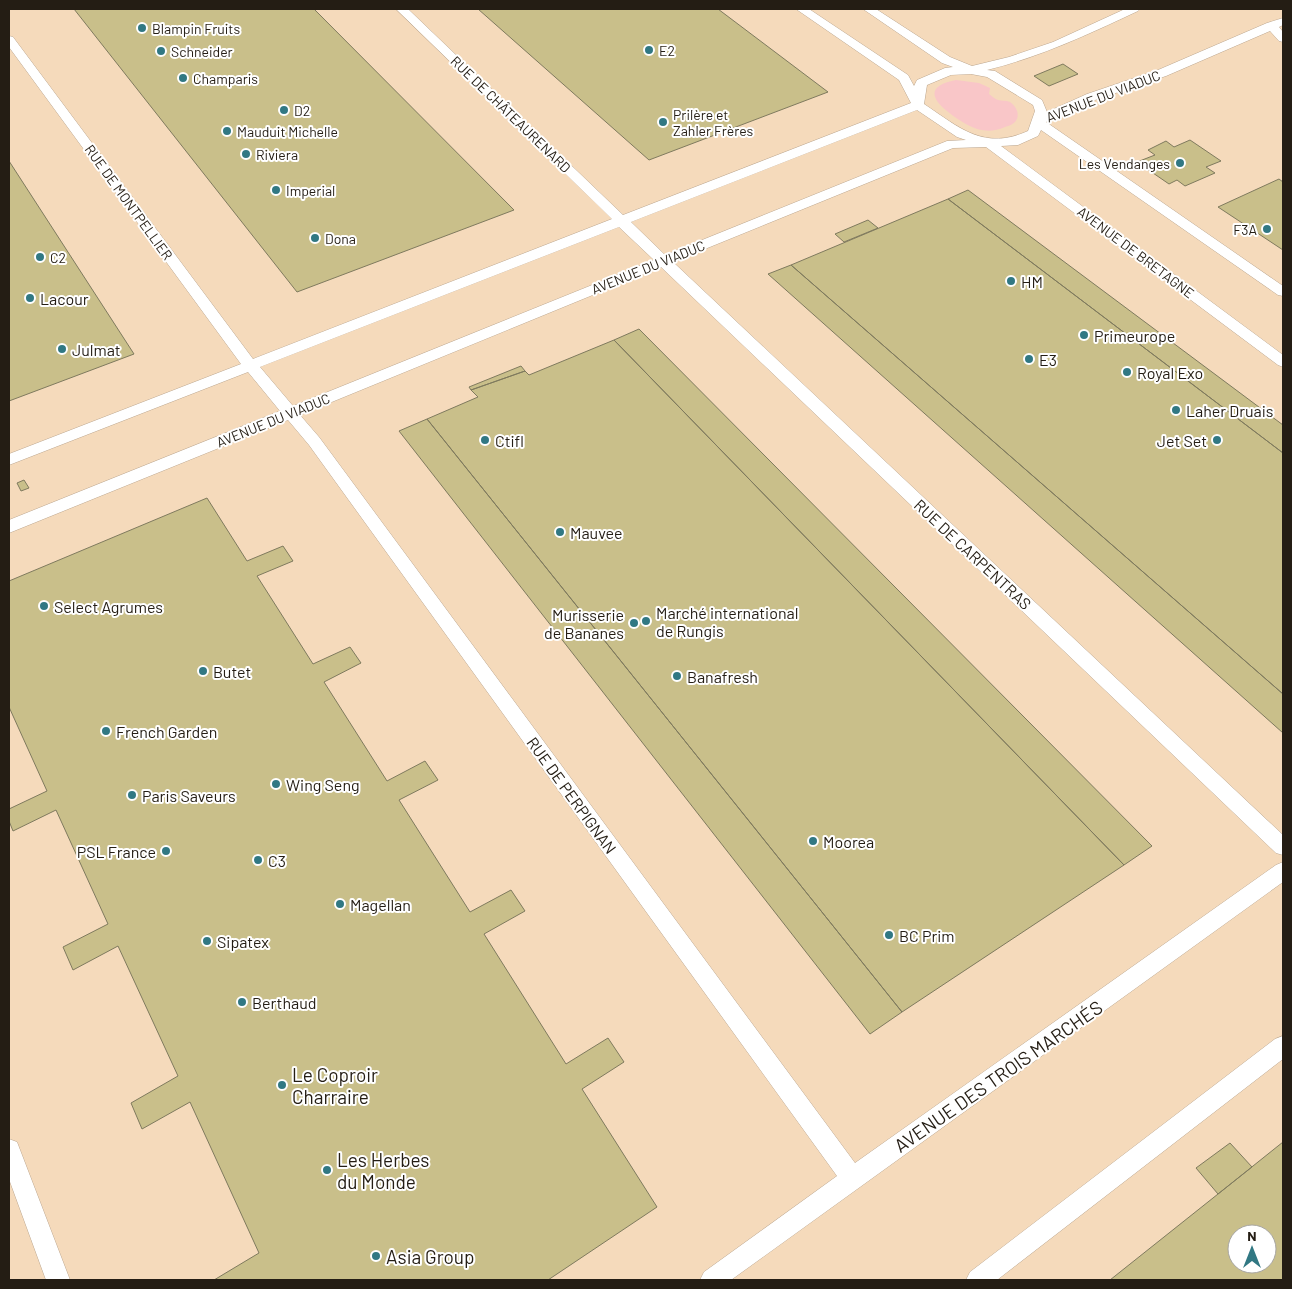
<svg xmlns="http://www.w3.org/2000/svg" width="1292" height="1289" viewBox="0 0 1292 1289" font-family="Barlow,sans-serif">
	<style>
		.built { fill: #f5dabb; fill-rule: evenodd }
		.green { fill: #f9c6c8 }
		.building { fill: #c9bf8a; stroke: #7f7a5e; fill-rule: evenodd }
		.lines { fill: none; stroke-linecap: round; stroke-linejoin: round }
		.service-casing { stroke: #bca790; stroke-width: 1 }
		.service { fill: #fff; fill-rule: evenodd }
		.poi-dot { fill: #317883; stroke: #fff; stroke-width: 2 }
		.labels { text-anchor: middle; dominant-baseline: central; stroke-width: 4; stroke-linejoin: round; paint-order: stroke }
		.far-poi-label { font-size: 14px; fill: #241d14; stroke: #fff; text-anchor: start }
		.far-street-label { font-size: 14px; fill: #241d14; stroke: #fff }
		.poi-label { font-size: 16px; fill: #241d14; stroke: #fff; text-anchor: start }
		.street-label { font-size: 16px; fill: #241d14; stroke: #fff }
		.near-poi-label { font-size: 19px; fill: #241d14; stroke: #fff; text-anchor: start }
		.near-street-label { font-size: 19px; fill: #241d14; stroke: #fff }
	</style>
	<rect width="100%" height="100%" fill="#f8e2ca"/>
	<path class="built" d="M9,9h1274v1271h-1274zM1237,1234h30v30h-30z"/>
	<path class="green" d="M956,80l23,3 11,5 -1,6c3,2 6,5 9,6 4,1 8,0 12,2 6,4 11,13 5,20 -2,2 -6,4 -10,5 -21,9 -36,0 -53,-12 -21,-15 -27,-29 4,-35z"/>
	<path class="building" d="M74,9h240l200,201 -217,82z
		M478,9h240l110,83 -179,68z
		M1063,64l15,10 -29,12 -15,-10z
		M1190,140l31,21 -15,6 9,6 -30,13 -8,-6 -8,4 -32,-22 18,-7 -7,-5 18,-9 8,6z
		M9,161l125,193 -125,47z
		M1279,179l4,3v68l-65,-43z
		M968,190l315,235v28l-335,-254z
		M948,199l335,254v241l-492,-429z
		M868,220l10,8 -34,14 -9,-8z
		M791,265l492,429v39l-515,-459z
		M639,329l513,517 -28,19 -510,-525z
		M614,340l510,525 -222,147 -475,-593 51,-22 -7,-7 54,-19 4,4z
		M521,366l4,5 -54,19 -2,-3z
		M427,419l475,593 -32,22 -471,-603z
		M24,480l5,8 -8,3 -4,-8z
		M207,498l40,63 36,-15 10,15 -36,15 56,88 37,-17 11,16 -37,19 63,99 38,-20 13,19 -39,20 71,112 41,-22 14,21 -41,23 82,130 42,-26 16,24 -42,27 75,118 -109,73h-334l45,-27 -69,-151 -48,27 -11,-26 47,-27 -60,-130 -45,24 -10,-23 45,-23 -52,-114 -43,21 -4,-10v-12l38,-18 -38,-84v-126z
		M1283,1142v138h-173l108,-86zM1237,1234h30v30h-30z
		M1230,1143l22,24 -34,27 -22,-26z"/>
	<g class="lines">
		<defs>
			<path id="service" d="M396,9h12l215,206 288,-112 -12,-23 -103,-71h13l99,66 6,11 3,-6 28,-12 8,-1 -11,-4 -79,-54h13l74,48 22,9 37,-9 44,-15 72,-33h15l-2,2c-49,23 -98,46 -151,59l8,1 47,29 5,12 40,-18 71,-24 109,-47 16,-5v7l-4,2 4,5v10l-4,-1 -9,-10 -104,45 -71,24 -49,22 237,164v10l-5,-1 -237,-165 -3,6 -20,9 -17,1 282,209v12l-5,-2 -292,-218 -33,1 -280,114 610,573v20l-7,-2 -615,-586 -361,148 19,22 536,726 421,-298 7,-3v20l-552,398h-31l4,-8 133,-96 -528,-731 -21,-25 -279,113v-13l271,-109 -32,-39 -239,93v-11l232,-90 -232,-317v-11l4,1 240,322 359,-140zM971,74l16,3 46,28 2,6 -7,20c-44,20 -68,-3 -104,-27l3,-19 24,-10zM917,110l40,27 9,3 -19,1 -282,114 -34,-33zM619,227l35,33 -361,146 -33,-39z
				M1283,1036v23l-286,221h-31l4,-8 305,-233z
				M9,1139l8,3 53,138h-24l-37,-101z"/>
		</defs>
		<use href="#service" class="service-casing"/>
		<use href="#service" class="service"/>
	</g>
	<g class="poi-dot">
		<circle cx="142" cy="28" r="5"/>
		<circle cx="649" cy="50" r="5"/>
		<circle cx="161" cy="51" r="5"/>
		<circle cx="183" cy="78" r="5"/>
		<circle cx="284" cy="110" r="5"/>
		<circle cx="663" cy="122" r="5"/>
		<circle cx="227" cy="131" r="5"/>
		<circle cx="246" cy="154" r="5"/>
		<circle cx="1180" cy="163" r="5"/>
		<circle cx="276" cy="190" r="5"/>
		<circle cx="1267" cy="229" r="5"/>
		<circle cx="315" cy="238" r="5"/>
		<circle cx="40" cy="257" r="5"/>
		<circle cx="1011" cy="281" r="5"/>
		<circle cx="30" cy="298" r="5"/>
		<circle cx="1084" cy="335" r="5"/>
		<circle cx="62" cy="349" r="5"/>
		<circle cx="1029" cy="359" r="5"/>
		<circle cx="1127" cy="372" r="5"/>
		<circle cx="1176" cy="410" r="5"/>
		<circle cx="485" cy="440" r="5"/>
		<circle cx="1217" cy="440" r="5"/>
		<circle cx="560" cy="532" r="5"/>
		<circle cx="44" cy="606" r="5"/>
		<circle cx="646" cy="621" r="5"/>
		<circle cx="634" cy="623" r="5"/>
		<circle cx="203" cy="671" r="5"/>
		<circle cx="677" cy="676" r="5"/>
		<circle cx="106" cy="731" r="5"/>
		<circle cx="276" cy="784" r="5"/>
		<circle cx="132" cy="795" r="5"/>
		<circle cx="813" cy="841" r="5"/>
		<circle cx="166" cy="851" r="5"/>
		<circle cx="258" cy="860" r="5"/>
		<circle cx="340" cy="904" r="5"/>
		<circle cx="889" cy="935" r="5"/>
		<circle cx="207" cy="941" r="5"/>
		<circle cx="242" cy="1002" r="5"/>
		<circle cx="282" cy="1085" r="5"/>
		<circle cx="327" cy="1170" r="5"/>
		<circle cx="376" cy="1256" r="5"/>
	</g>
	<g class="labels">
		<g class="far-poi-label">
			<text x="152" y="28">Blampin Fruits</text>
			<text x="659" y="50">E2</text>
			<text x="171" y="51">Schneider</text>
			<text x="193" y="78">Champaris</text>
			<text x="294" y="110">D2</text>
			<text x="673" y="114">Prilère et<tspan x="673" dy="16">Zahler Frères</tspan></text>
			<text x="237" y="131">Mauduit Michelle</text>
			<text x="256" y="154">Riviera</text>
			<text x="1170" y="163" text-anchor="end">Les Vendanges</text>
			<text x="286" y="190">Imperial</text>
			<text x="1257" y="229" text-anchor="end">F3A</text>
			<text x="325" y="238">Dona</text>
			<text x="50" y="257">C2</text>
		</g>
		<g class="far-street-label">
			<text transform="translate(1103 96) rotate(-21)">AVENUE DU VIADUC</text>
			<text transform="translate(511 114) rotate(44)">RUE DE CHÂTEAURENARD</text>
			<text transform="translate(129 202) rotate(54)">RUE DE MONTPELLIER</text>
			<text transform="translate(1136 252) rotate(37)">AVENUE DE BRETAGNE</text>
			<text transform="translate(648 267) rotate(-22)">AVENUE DU VIADUC</text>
			<text transform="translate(273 420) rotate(-22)">AVENUE DU VIADUC</text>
		</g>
		<g class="poi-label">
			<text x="1021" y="281">HM</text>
			<text x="40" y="298">Lacour</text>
			<text x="1094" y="335">Primeurope</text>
			<text x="72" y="349">Julmat</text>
			<text x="1039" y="359">E3</text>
			<text x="1137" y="372">Royal Exo</text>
			<text x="1186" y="410">Laher Druais</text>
			<text x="495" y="440">Ctifl</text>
			<text x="1207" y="440" text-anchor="end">Jet Set</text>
			<text x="570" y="532">Mauvee</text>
			<text x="54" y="606">Select Agrumes</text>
			<text x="656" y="612">Marché international<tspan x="656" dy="18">de Rungis</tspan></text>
			<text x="624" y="614" text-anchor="end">Murisserie<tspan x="624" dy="18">de Bananes</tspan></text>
			<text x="213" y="671">Butet</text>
			<text x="687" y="676">Banafresh</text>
			<text x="116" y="731">French Garden</text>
			<text x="286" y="784">Wing Seng</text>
			<text x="142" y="795">Paris Saveurs</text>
			<text x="823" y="841">Moorea</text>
			<text x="156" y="851" text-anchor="end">PSL France</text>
			<text x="268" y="860">C3</text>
			<text x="350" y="904">Magellan</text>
			<text x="899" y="935">BC Prim</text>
			<text x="217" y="941">Sipatex</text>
			<text x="252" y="1002">Berthaud</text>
		</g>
		<g class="street-label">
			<text transform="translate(973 554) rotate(43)">RUE DE CARPENTRAS</text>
			<text transform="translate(572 795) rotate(54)">RUE DE PERPIGNAN</text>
		</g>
		<g class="near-poi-label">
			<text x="292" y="1074">Le Coproir<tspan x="292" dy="22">Charraire</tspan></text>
			<text x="337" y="1159">Les Herbes<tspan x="337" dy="22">du Monde</tspan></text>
			<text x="386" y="1256">Asia Group</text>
		</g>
		<g class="near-street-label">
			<text transform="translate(998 1076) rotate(-35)">AVENUE DES TROIS MARCHÉS</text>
		</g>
	</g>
	<rect width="1292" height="1289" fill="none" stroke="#241d14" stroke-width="20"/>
	<g transform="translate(1252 1249)"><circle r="24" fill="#ffffff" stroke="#a7a5a1"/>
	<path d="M0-4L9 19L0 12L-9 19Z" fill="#317883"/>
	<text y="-8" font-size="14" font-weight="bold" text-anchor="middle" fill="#241d14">N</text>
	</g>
</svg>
